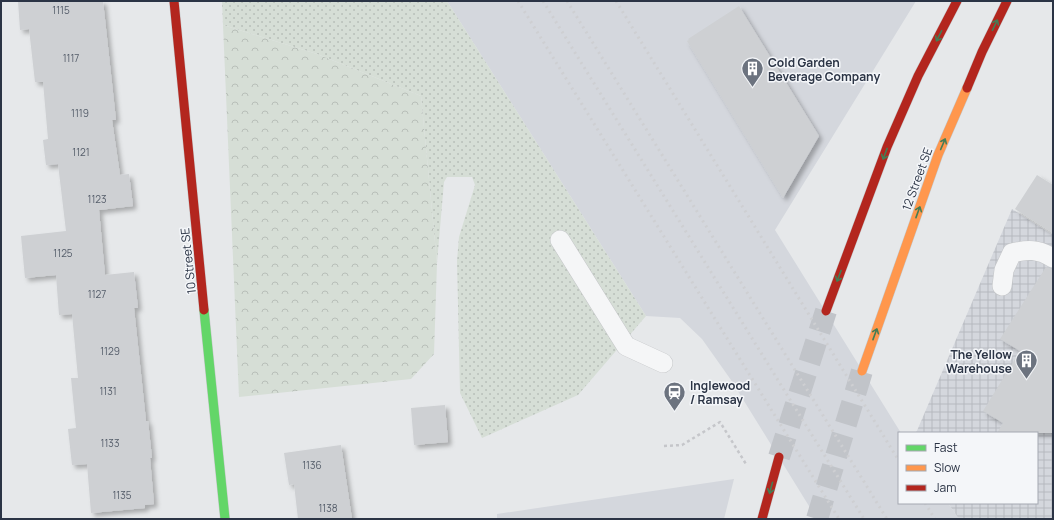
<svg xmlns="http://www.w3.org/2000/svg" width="1054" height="520" viewBox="0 0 1054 520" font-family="Manrope,sans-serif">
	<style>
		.built { fill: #d4d7dd }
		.industrial { fill: url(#industrial-grid) }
		.grass { fill: url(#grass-dots) }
		.park { fill: url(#park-crowns) }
		.building { fill: #ced0d3; filter: url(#shadow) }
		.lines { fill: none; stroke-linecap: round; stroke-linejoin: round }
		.secondary-tunnel { stroke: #c1c4c9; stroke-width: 22; stroke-dasharray: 22 11; stroke-linecap: butt }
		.lane-casing { stroke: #c4c6c8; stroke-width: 20 }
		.fast-casing { stroke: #c4c6c8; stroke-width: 10 }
		.slow-casing { stroke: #c4c6c8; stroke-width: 10 }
		.jam-casing { stroke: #c4c6c8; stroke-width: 10 }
		.path { stroke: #c5c6ca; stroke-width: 2.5; stroke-dasharray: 3 3; stroke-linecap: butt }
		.lane { stroke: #f5f6f7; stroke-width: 19 }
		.fast { stroke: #63d668; stroke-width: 9 }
		.slow { stroke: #ff974d; stroke-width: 9 }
		.jam { stroke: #b3261e; stroke-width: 9 }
		.rail { stroke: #cecfd2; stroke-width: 3; stroke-dasharray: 2 4; stroke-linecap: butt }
		.oneway { stroke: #447d55 }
		.labels { text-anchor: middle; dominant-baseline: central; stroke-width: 3; stroke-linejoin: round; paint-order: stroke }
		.number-label { font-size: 10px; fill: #545c69 }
		.poi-label { font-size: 12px; font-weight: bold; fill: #2b3445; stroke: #f4f6f9; text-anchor: start }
		.street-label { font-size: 12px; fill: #2b3445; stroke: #f4f6f9 }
	</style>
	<defs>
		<pattern id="industrial-grid" width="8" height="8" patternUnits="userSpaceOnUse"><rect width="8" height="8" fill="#d4d7dd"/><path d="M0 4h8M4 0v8" fill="none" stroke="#b6b9bf"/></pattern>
		<pattern id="grass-dots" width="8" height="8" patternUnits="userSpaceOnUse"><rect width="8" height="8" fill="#d6ded6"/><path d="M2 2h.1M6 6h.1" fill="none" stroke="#b8bfb9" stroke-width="1.8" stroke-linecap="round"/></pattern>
		<pattern id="park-crowns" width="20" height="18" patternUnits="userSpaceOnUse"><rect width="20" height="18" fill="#d6ded6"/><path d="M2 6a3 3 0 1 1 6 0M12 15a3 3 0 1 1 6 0" fill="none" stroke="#b8bfb9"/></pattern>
		<filter id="shadow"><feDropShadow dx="3.5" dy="3.5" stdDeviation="2" flood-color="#0004"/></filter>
	</defs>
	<rect width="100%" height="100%" fill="#e6e8ea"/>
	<path class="built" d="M447,1h469l-141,229 126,203h-2v70h49l11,16h-142l-86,-139 -29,-41 -22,-21 -34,-2z
		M734,479l-10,40h-227v-5z"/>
	<path class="industrial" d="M1012,209l41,26v284h-94l-11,-16h89v-70h-121z"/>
	<path class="grass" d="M222,1h225l199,315 -68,79 -96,43 -22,-45 -3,-132 2,-24 16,-52 -3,-8h-25l-3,5 -7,81 -16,-167 -104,-42 -94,-29z"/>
	<path class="park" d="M223,25l94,29 104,42 16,167 -3,91 -23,25 -172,18z"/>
	<path class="building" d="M18,1h85l13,119h-4l8,55 9,-1 4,32 -34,4 6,65 29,-3 4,36h-4l12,113h2l4,37h-2l4,46 -9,1v3l-54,5 -4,-49 -15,1 -4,-36 8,-1 -5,-50h7l-6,-64 -13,1 -3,-40 -31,3 -4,-42 45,-5 -8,-67 -12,1 -3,-25 5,-1 -5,-57h-8l-6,-53 -9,1z
		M739,6l80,130 -36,62 -96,-157 2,-1 -1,-1z
		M1037,175l16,10v48l-38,-24z
		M1046,267l7,2v164h-56l6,-10 -20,-12 37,-60 -20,-12z
		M445,405l3,37 -34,3 -3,-37z
		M341,445l11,74h-54l-4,-35 -5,1 -5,-32z"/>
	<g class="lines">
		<path class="secondary-tunnel" d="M779,457l47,-146
			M817,519l45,-148"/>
		<defs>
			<path id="lane" d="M560,240l66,106 37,17
				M1002,286l2,-16 8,-17c16,-4 26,-4 41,5"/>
			<path id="fast" d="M204,310l21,209"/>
			<path id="slow" d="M862,371l76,-216 29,-67"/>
			<path id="jam" d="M174,1l30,309
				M967,88l15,-36 25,-51
				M826,311l61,-164 31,-71 39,-75
				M762,519l17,-62"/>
		</defs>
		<use href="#lane" class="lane-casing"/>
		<use href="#fast" class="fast-casing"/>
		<use href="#slow" class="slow-casing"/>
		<use href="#jam" class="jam-casing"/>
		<path class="path" d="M664,446l18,-1 38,-23 26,42"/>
		<use href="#lane" class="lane"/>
		<use href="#fast" class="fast"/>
		<use href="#slow" class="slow"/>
		<use href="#jam" class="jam"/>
		<path class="rail" d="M518,1l321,518
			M543,1l321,518
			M567,1l320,518
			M616,1l283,460
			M925,503l10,16"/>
	</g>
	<defs><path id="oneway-shaft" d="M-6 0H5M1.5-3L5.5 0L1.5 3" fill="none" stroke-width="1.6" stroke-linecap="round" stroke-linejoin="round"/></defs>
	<g class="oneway">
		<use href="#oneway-shaft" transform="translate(995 25) rotate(-64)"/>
		<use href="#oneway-shaft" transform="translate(939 36) rotate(117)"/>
		<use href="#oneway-shaft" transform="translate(943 144) rotate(-67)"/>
		<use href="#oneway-shaft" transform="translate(885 154) rotate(111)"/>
		<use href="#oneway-shaft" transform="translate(918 212) rotate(-70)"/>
		<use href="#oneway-shaft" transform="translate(839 276) rotate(111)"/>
		<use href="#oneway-shaft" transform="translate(875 334) rotate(-70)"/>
		<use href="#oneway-shaft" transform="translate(771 488) rotate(105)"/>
	</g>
	<defs>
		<symbol id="building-pin" viewBox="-11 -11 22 30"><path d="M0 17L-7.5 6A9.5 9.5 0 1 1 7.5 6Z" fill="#6c737f" stroke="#f4f6f9"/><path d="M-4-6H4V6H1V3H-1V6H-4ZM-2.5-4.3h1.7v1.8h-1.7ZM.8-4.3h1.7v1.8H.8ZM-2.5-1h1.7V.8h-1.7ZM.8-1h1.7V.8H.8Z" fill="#fff"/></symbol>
		<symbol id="station-pin" viewBox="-11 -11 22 30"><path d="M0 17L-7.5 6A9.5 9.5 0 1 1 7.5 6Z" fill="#6c737f" stroke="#f4f6f9"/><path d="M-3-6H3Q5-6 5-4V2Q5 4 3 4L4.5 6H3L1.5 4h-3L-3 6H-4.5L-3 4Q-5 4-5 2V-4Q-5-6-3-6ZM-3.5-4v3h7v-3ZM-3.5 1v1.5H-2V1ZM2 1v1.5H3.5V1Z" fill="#fff"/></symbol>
	</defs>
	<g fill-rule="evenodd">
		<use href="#building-pin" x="740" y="56" width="25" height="34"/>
		<use href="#building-pin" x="1014" y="348" width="25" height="34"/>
		<use href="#station-pin" x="662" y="380" width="25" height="34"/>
	</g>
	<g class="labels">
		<g class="number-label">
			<text x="61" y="10">1115</text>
			<text x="71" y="58">1117</text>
			<text x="80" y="113">1119</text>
			<text x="81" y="152">1121</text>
			<text x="97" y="199">1123</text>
			<text x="63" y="253">1125</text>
			<text x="97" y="294">1127</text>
			<text x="110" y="351">1129</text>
			<text x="108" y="391">1131</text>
			<text x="110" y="443">1133</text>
			<text x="312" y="465">1136</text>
			<text x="122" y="495">1135</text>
			<text x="328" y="508">1138</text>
		</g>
		<g class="poi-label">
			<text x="768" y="62">Cold Garden<tspan x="768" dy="14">Beverage Company</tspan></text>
			<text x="1012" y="354" text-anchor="end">The Yellow<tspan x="1012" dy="14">Warehouse</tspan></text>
			<text x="690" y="385">Inglewood<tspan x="690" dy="14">/ Ramsay</tspan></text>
		</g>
		<g class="street-label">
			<text transform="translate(917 179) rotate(-70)">12 Street SE</text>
			<text transform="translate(188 261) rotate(-96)">10 Street SE</text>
		</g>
	</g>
	<rect width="1054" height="520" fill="none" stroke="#2b3445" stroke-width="4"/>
	<rect x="898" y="432" width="140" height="72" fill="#f4f6f9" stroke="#a4a8b1"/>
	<rect x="906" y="445" width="20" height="6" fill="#63d668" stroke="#a4a8b1"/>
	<text x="934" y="452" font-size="12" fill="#2b3445">Fast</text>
	<rect x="906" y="465" width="20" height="6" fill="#ff974d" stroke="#a4a8b1"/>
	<text x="934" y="472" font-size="12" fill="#2b3445">Slow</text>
	<rect x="906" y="485" width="20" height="6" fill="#b3261e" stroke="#a4a8b1"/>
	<text x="934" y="492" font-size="12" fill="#2b3445">Jam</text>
</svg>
